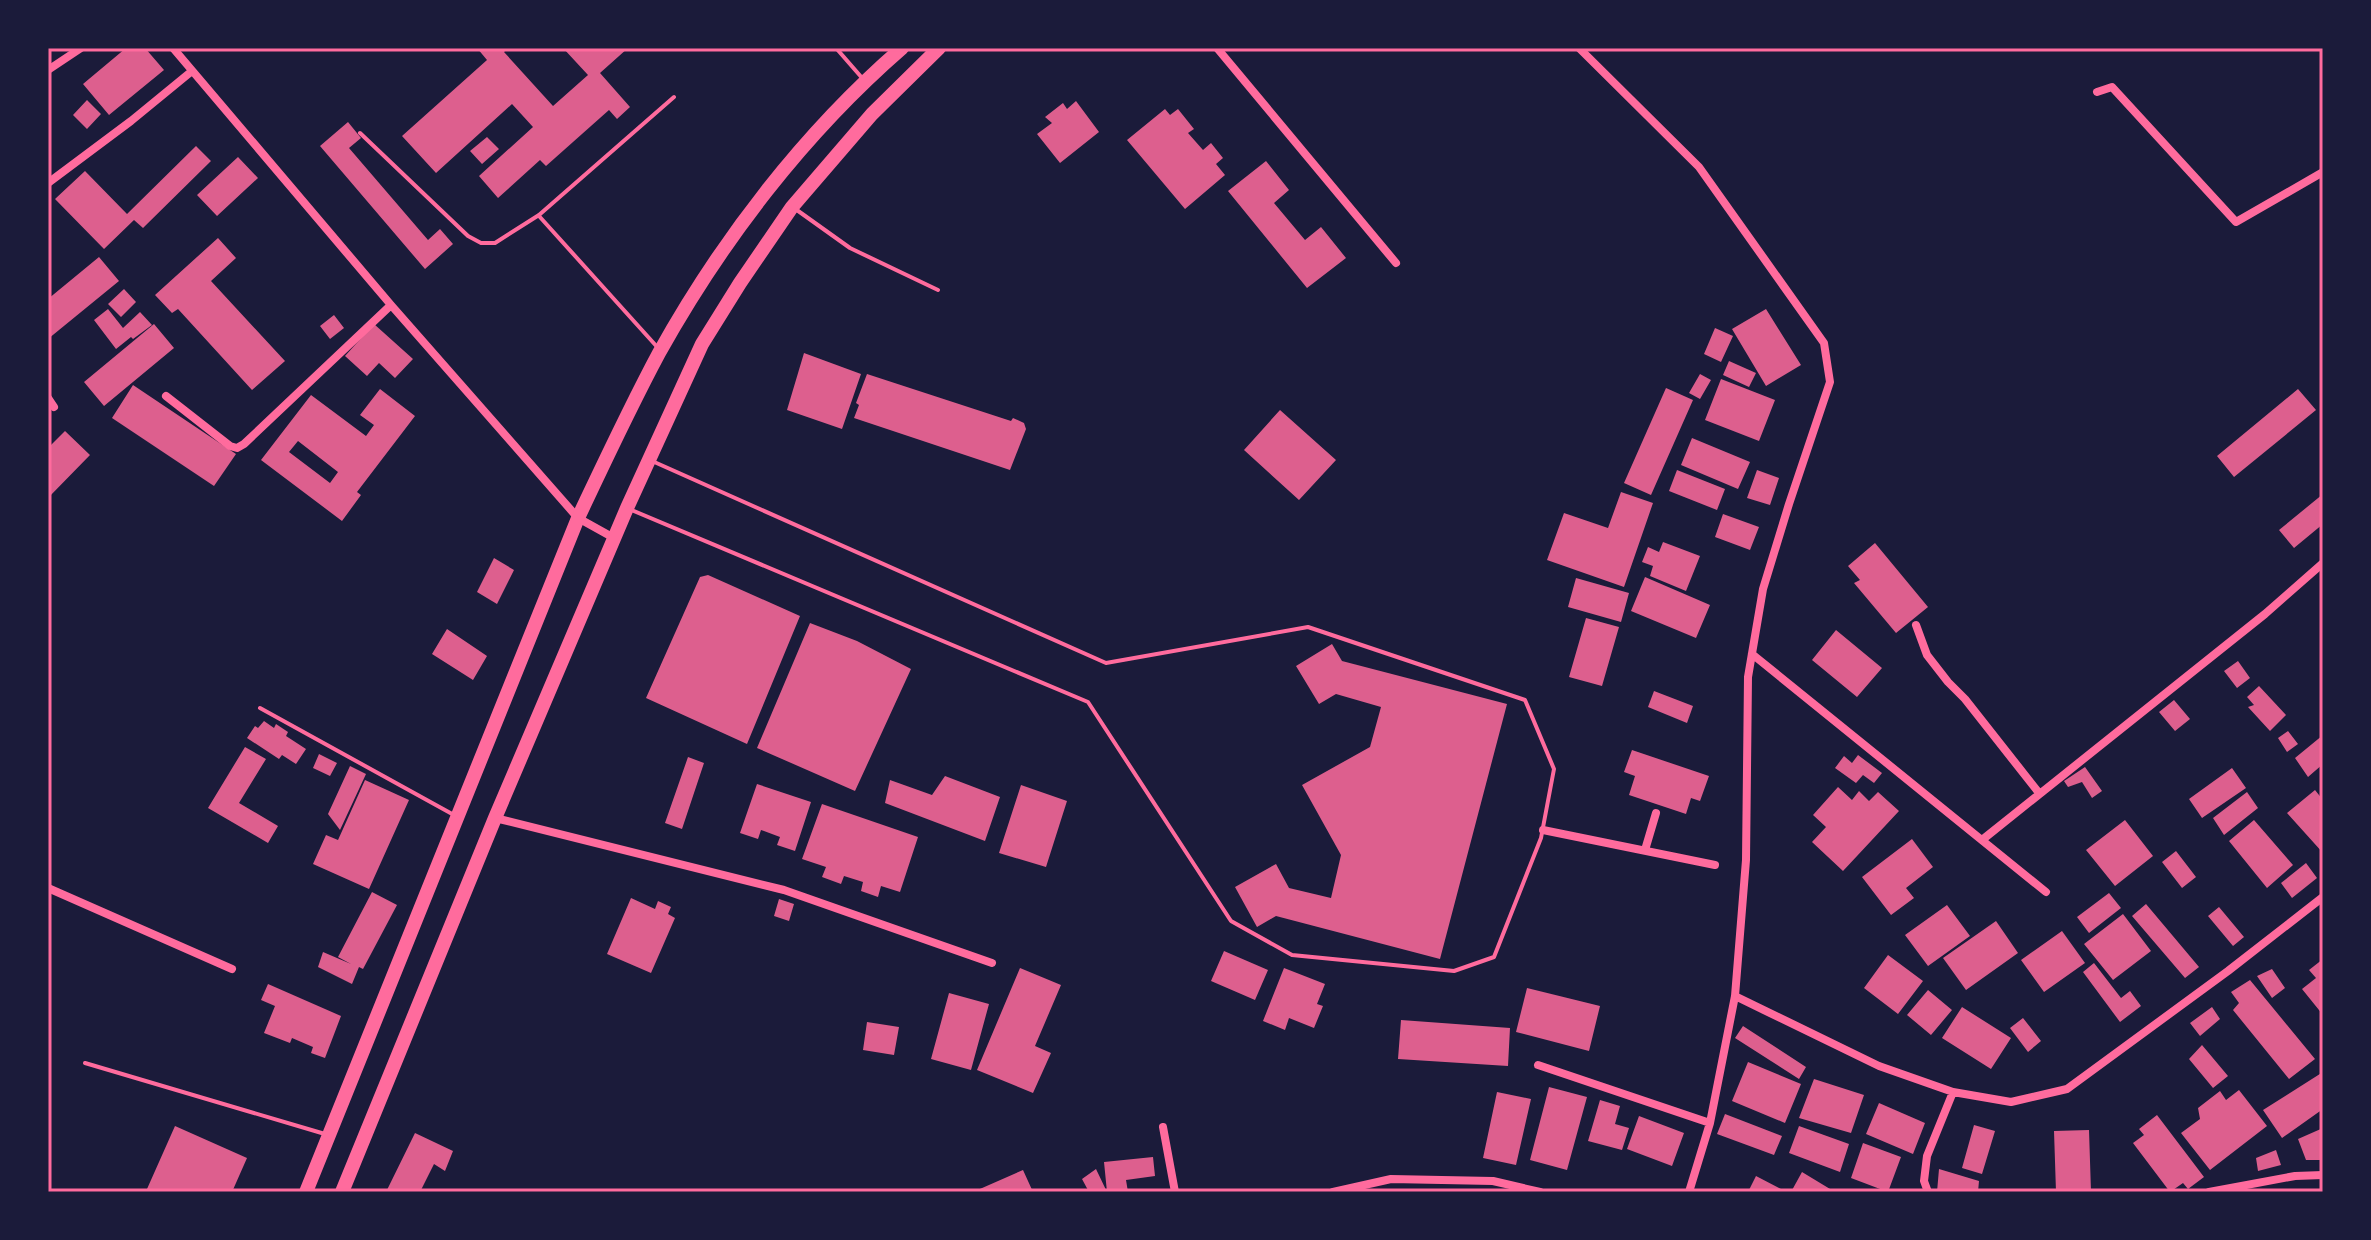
<svg xmlns="http://www.w3.org/2000/svg" width="2371" height="1240" viewBox="0 0 2371 1240" font-family="'DM Sans',sans-serif">
	<style>
		.building { fill: #dd5f8e; fill-rule: evenodd }
		.lines { fill: none; stroke-linecap: round; stroke-linejoin: round }
		.service { stroke: #ff6b9d; stroke-width: 4 }
		.minor { stroke: #ff6b9d; stroke-width: 8 }
		.primary { stroke: #ff6b9d; stroke-width: 14 }
		.neatline { fill: none; stroke: #ff6b9d; stroke-width: 3 }
	</style>
	<rect width="100%" height="100%" fill="#1b1b3a"/>
	<path class="building" d="M126,48h19l19,22 -55,45 -26,-31z
		M477,48h31l-4,4 49,54 35,-31 -25,-27h65l-28,25 30,34 -13,12 -8,-9 -63,56 -6,-6 -42,38 -19,-22 54,-49 -21,-23 -76,69 -34,-37 85,-76z
		M87,100l14,14 -14,15 -14,-14z
		M1076,101l23,31 -39,31 -23,-29 15,-11 -7,-6 18,-14 4,6z
		M1165,109l5,6 8,-6 16,20 -6,4 15,17 8,-7 12,15 -7,6 9,11 -40,34 -58,-69z
		M348,122l13,16 -12,10 79,92 12,-11 13,15 -28,25 -105,-123z
		M487,137l12,12 -17,15 -12,-13z
		M196,146l15,15 -68,67 -9,-8 -30,29 -49,-50 30,-28 42,43z
		M238,157l20,21 -41,38 -20,-21z
		M1266,161l23,29 -15,13 31,37 16,-13 25,31 -39,30 -79,-97z
		M218,238l18,20 -25,23 74,80 -33,29 -74,-81 -6,4 -17,-18z
		M99,257l20,24 -71,58v-40z
		M124,289l12,13 -15,15 -13,-13z
		M108,309l15,19 17,-16 12,13 -19,14 -2,-2 -15,12 -22,-29z
		M1766,309l35,56 -35,21 -34,-57z
		M334,315l10,13 -14,11 -10,-13z
		M154,324l20,24 -70,58 -20,-24z
		M374,324l39,35 -18,19 -16,-15 -12,13 -22,-20z
		M1715,328l18,8 -12,26 -17,-8z
		M804,353l57,21 -19,55 -55,-19z
		M1729,361l27,12 -7,14 -26,-12z
		M867,374l144,47 2,-3 11,5 2,6 -16,41 -156,-52 5,-13 -3,-2z
		M1700,374l11,6 -11,19 -11,-6z
		M1721,379l54,21 -16,41 -54,-21z
		M133,385l103,69 -22,32 -102,-68z
		M1666,388l27,12 -42,95 -27,-12z
		M380,389l35,27 -58,76 4,3 -19,26 -81,-61 50,-65 55,41 8,-11 -14,-10zM298,441l40,31 -8,11 -41,-31z
		M2298,389l18,21 -82,67 -17,-21z
		M1280,410l56,50 -37,40 -55,-50z
		M65,431l25,24 -42,43v-50z
		M1692,438l58,24 -12,27 -57,-24z
		M1677,470l48,19 -8,21 -48,-19z
		M1757,470l22,8 -9,27 -23,-7z
		M1621,492l32,11 -29,84 -77,-27 17,-47 44,15z
		M2323,494v30l-29,24 -15,-18z
		M1723,514l36,13 -9,23 -35,-13z
		M1663,542l37,14 -14,35 -36,-15 3,-10 -11,-4 6,-15 11,5z
		M1875,543l53,64 -32,26 -42,-50 6,-3 -12,-14z
		M494,558l20,12 -17,34 -20,-12z
		M708,575l92,41 -53,128 -101,-46 54,-121z
		M1645,577l65,28 -14,33 -65,-27z
		M1576,578l53,15 -8,29 -53,-15z
		M1586,618l33,9 -17,59 -33,-9z
		M810,623l47,18 54,28 -56,122 -98,-43z
		M447,629l40,27 -14,24 -41,-26z
		M1836,630l46,38 -25,29 -45,-37z
		M1332,644l10,17 165,43 -67,255 -164,-43 -19,11 -22,-40 41,-23 13,24 42,10 10,-43 -39,-70 68,-38 11,-40 -45,-13 -17,10 -23,-38z
		M2238,661l12,17 -13,10 -13,-17z
		M2259,686l27,29 -16,16 -22,-24 6,-2 -7,-8z
		M1654,691l39,15 -6,17 -39,-16z
		M2174,700l16,19 -15,12 -16,-19z
		M264,721l10,7 2,-4 12,8 -2,4 20,13 -10,15 -14,-9 -3,4 -32,-21 8,-12 3,2z
		M2288,731l10,13 -11,8 -9,-14z
		M2323,735v29l-15,13 -13,-19z
		M245,747l21,12 -27,44 39,23 -10,17 -60,-35z
		M1632,750l77,26 -9,25 -9,-3 -5,16 -57,-19 6,-19 -11,-4z
		M319,754l18,9 -7,13 -17,-8z
		M1858,755l24,18 -8,10 -11,-8 -7,8 -21,-15 9,-12 8,7z
		M688,757l16,6 -22,66 -17,-6z
		M350,766l16,8 -26,56 -12,-16z
		M2085,767l17,24 -10,7 -10,-16 -14,5 -4,-6z
		M2232,768l14,20 -44,30 -13,-19z
		M945,776l55,21 -15,44 -100,-38 5,-23 42,15z
		M365,780l44,20 -40,89 -56,-25 13,-29 12,5z
		M757,784l54,18 -16,49 -18,-6 3,-8 -19,-7 -3,9 -18,-6z
		M1021,785l46,16 -21,66 -47,-14z
		M1838,787l14,13 7,-9 10,10 9,-9 21,19 -56,60 -31,-29 14,-15 -13,-12z
		M2315,790l8,10v53l-36,-40z
		M2247,792l11,16 -34,27 -11,-17z
		M822,804l96,33 -18,55 -19,-6 -3,11 -17,-6 2,-9 -19,-6 -3,8 -19,-7 4,-10 -24,-8z
		M2125,820l28,36 -38,30 -29,-36z
		M2254,820l39,45 -26,23 -38,-47z
		M1912,839l21,28 -27,21 8,10 -23,17 -29,-38z
		M2176,851l20,26 -14,11 -20,-26z
		M2306,863l11,15 -25,20 -11,-15z
		M372,892l25,13 -34,64 -4,-2 -7,17 -34,-17 5,-15 28,12 -13,-7z
		M2109,893l12,15 -32,25 -12,-16z
		M631,898l24,11 3,-8 13,6 -3,7 7,4 -24,55 -44,-19z
		M779,899l15,5 -5,17 -15,-5z
		M2146,904l53,63 -14,11 -53,-62z
		M1947,905l23,31 -42,30 -23,-31z
		M2219,907l25,30 -11,9 -25,-30z
		M2123,914l28,37 -38,29 -29,-36z
		M1996,921l22,32 -52,37 -23,-32z
		M2062,931l23,32 -41,29 -23,-32z
		M1224,951l44,19 -13,30 -44,-19z
		M1888,955l35,26 -25,33 -34,-26z
		M2323,959v56l-21,-26 14,-11 -7,-8z
		M2094,963l27,35 9,-7 11,15 -21,16 -37,-50z
		M1020,968l41,17 -26,61 16,7 -18,40 -56,-23z
		M1284,968l41,16 -8,20 6,2 -9,22 -25,-10 -4,12 -22,-9z
		M2272,969l13,19 -13,10 -15,-22z
		M2250,980l65,79 -26,20 -56,-69 6,-7 -8,-11z
		M268,984l73,32 -16,42 -14,-5 2,-6 -21,-9 -2,5 -26,-10 11,-27 -14,-6z
		M1527,988l73,18 -11,45 -73,-19z
		M1928,990l24,20 -21,25 -24,-20z
		M949,993l40,11 -18,66 -40,-11z
		M1962,1007l49,31 -20,31 -49,-31z
		M2212,1007l8,12 -20,17 -10,-13z
		M2023,1018l18,23 -13,11 -18,-24z
		M1401,1020l109,8 -2,38 -110,-7z
		M867,1022l32,5 -5,28 -31,-5z
		M1743,1026l63,41 -7,12 -64,-41z
		M2202,1045l26,31 -15,12 -24,-29z
		M1748,1062l53,22 -16,39 -53,-22z
		M2323,1072v37l-41,29 -19,-28z
		M1814,1079l50,16 -13,38 -52,-15z
		M1549,1087l38,10 -20,73 -37,-10z
		M2239,1090l28,36 -57,44 -29,-37 19,-14 -2,-11 22,-17 6,9z
		M1497,1092l34,7 -15,66 -33,-7z
		M1600,1100l20,6 -5,18 14,4 -7,22 -34,-9z
		M1879,1103l46,20 -12,31 -47,-20z
		M1725,1114l57,22 -8,19 -57,-21z
		M2157,1115l47,62 -16,12 -5,-6 -13,9 -37,-49 11,-8 -5,-6z
		M1639,1116l45,17 -12,33 -45,-17z
		M1974,1125l21,6 -13,43 -20,-6z
		M175,1126l72,32 -15,34h-78l-7,-3z
		M1799,1126l50,18 -9,28 -51,-19z
		M2323,1128v32h-17l-8,-21z
		M2089,1130l2,62h-35l-2,-61z
		M415,1133l38,18 -8,20 -11,-7 -14,28h-34z
		M1863,1143l38,14 -13,35 -37,-14z
		M2276,1150l5,15 -23,6 -2,-13z
		M1153,1157l2,19 -29,4 2,12h-39l-7,-13 14,-10 11,23 -3,-30z
		M1939,1169l40,12 -1,11h-41z
		M1023,1170l10,22h-60z
		M1802,1172l33,20h-44z
		M1756,1176l25,13 -2,3h-31z"/>
	<g class="lines">
		<path class="service" d="M836,48l27,31
			M360,133l108,103 13,7h14l44,-28 135,-118
			M794,208l56,40 88,42
			M539,216l120,133
			M629,509l459,193 143,219 61,34 162,16 40,-14 47,-119 13,-69 -29,-69 -217,-73 -202,36 -454,-202
			M260,708l194,107
			M85,1063l240,71"/>
		<path class="minor" d="M173,48l218,257 187,213 36,20
			M1217,48l179,215
			M1579,48l120,119 125,176 6,39 -41,122 -26,85 -15,88 -2,183 -11,136 -25,127 -21,69
			M48,70l33,-22
			M2097,92l15,-5 124,135 87,-50
			M48,183l83,-62 61,-50
			M166,396l64,50 7,2 7,-4 147,-139
			M48,398l6,9
			M1916,625l11,30 21,27 17,17 74,94
			M1752,654l294,238
			M495,818l289,72 208,73
			M1543,830l172,35
			M1982,840l283,-226 58,-51
			M1645,850l11,-37
			M48,888l184,81
			M1735,996l144,70 74,26 58,10 56,-13 161,-118 95,-74
			M1538,1065l172,58
			M1163,1127l12,65
			M1333,1192l58,-13 102,2 47,11
			M1928,1192l-4,-11 3,-25 26,-64
			M2209,1192l86,-16 28,-1"/>
		<path class="primary" d="M306,1192l272,-674c26,-55 52,-111 81,-165 63,-113 145,-220 243,-305
			M342,1192l153,-374 132,-310 75,-164 38,-61 52,-76 80,-93 67,-66"/>
	</g>
	<rect width="2371" height="1240" fill="none" stroke="#1b1b3a" stroke-width="100"/>
	<rect x="50" y="50" width="2271" height="1140" class="neatline"/>
</svg>
